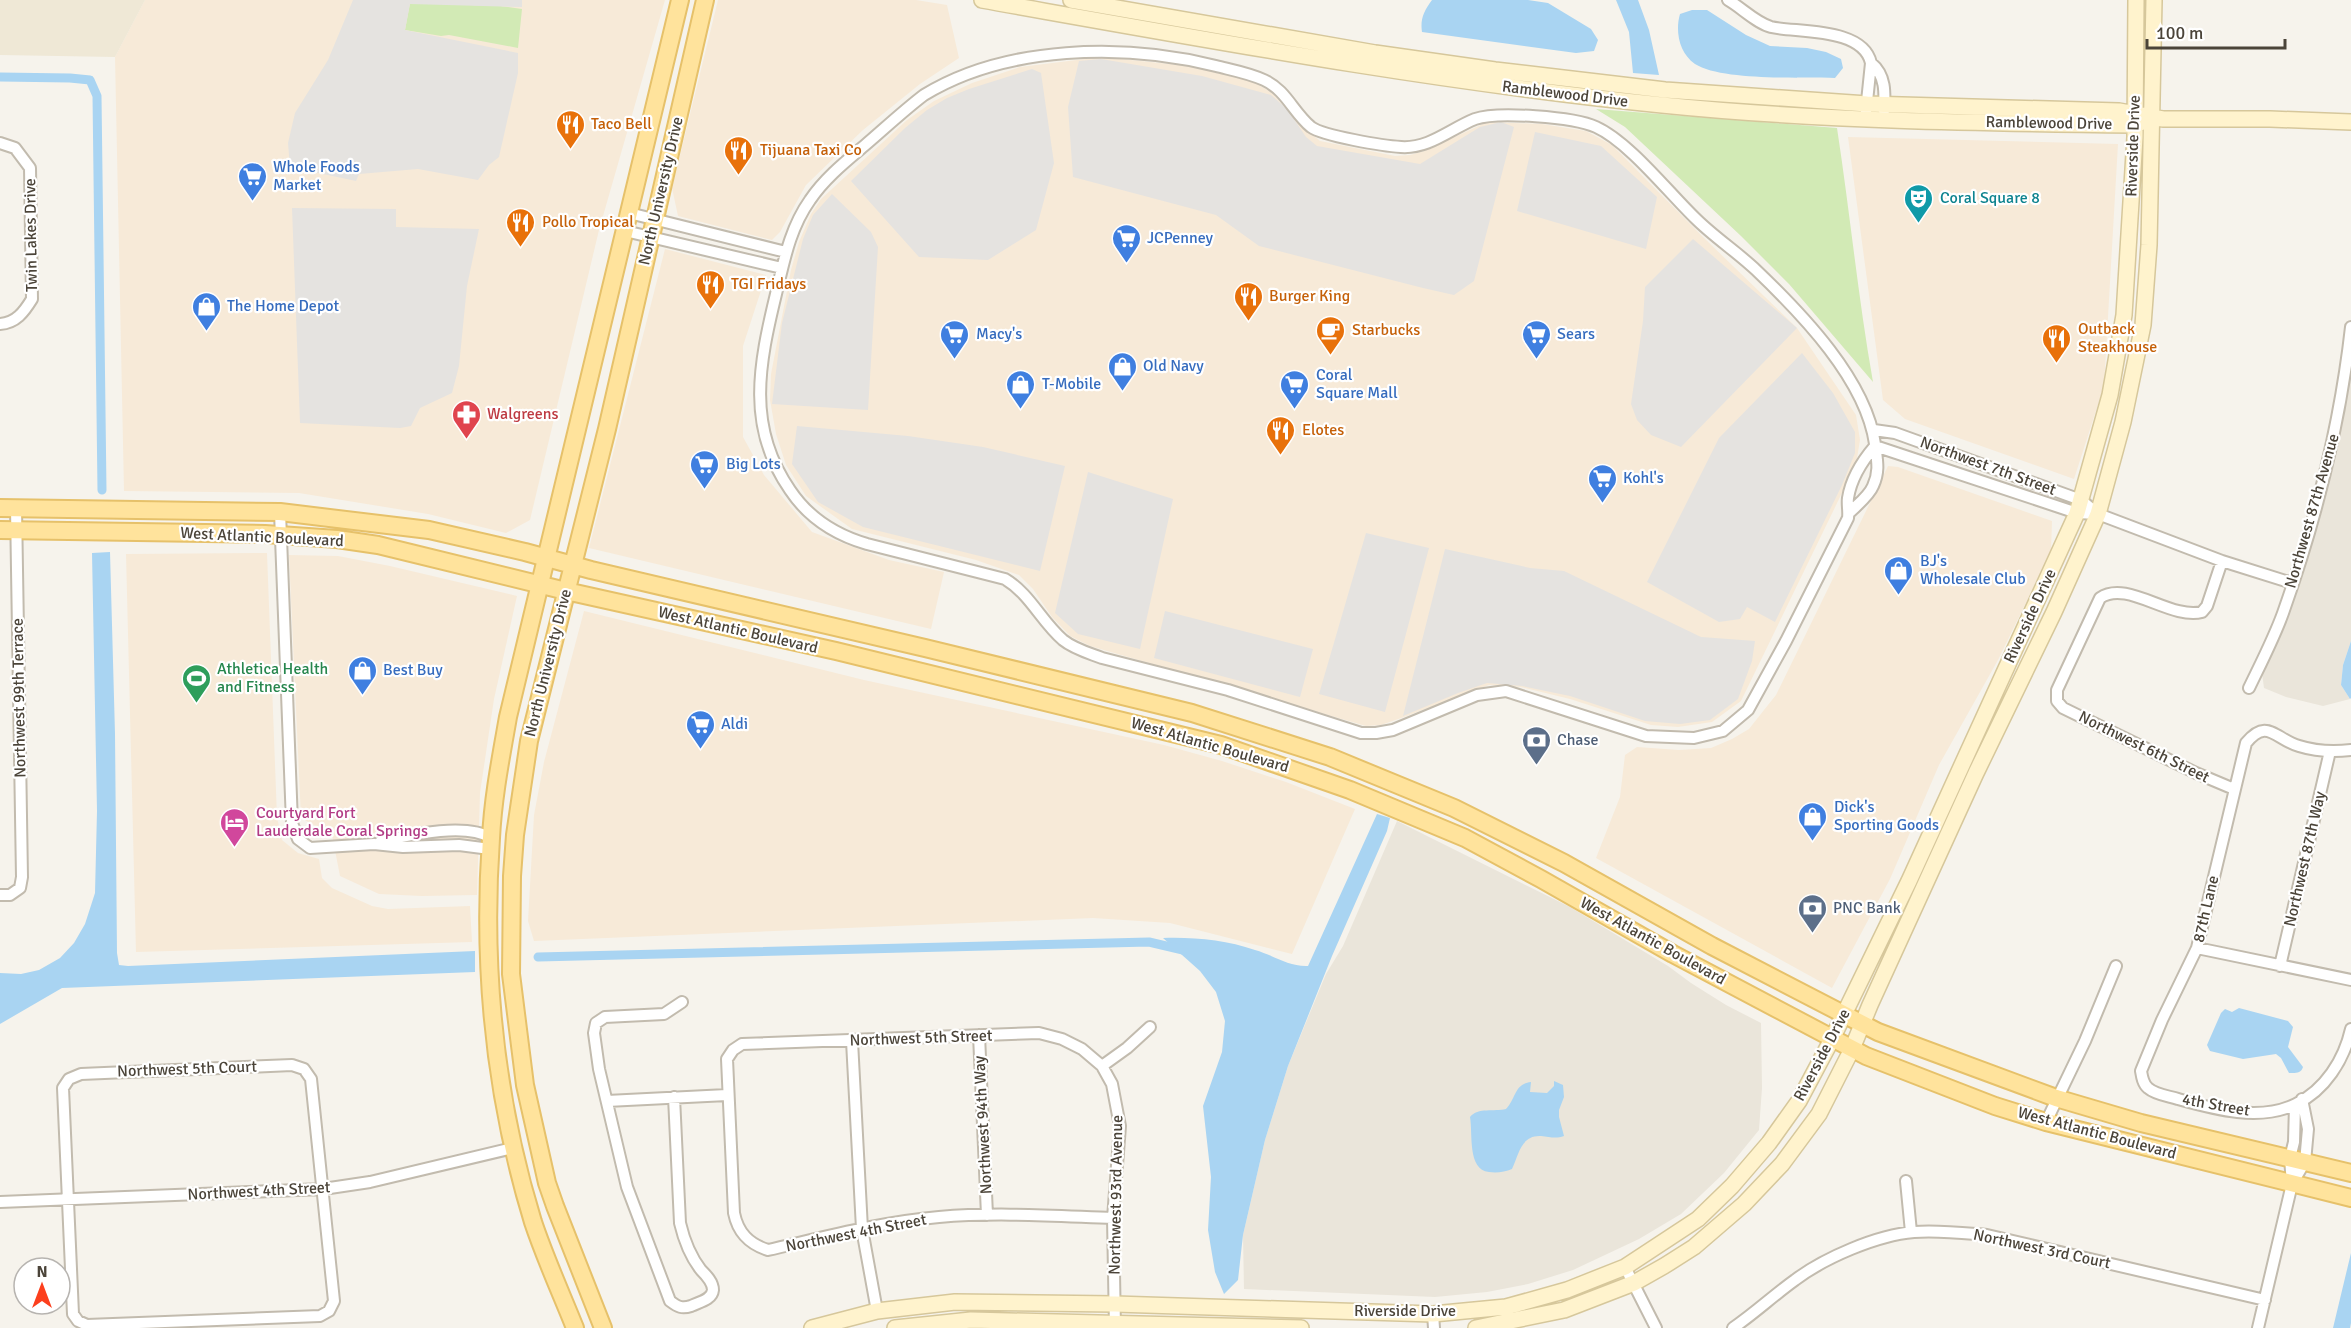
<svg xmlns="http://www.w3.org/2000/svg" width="2351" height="1328" viewBox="0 0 2351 1328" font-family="Signika,sans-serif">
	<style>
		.residential { fill: #eae5da }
		.commercial { fill: #f7ead8 }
		.education { fill: #efe8d6 }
		.green { fill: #d2eab5 }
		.parking { fill: #e5e3e0 }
		.water { fill: #a9d4f2 }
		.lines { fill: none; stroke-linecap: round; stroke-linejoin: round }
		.canal { stroke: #a9d4f2; stroke-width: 9 }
		.street-casing { stroke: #c2bbae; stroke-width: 14 }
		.secondary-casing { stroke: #d6c79b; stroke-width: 18 }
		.primary-casing { stroke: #e6c16a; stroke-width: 20 }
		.street { stroke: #fff; stroke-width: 10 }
		.secondary { stroke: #fff3cd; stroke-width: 15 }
		.primary { stroke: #ffe39c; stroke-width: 16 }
		.labels { text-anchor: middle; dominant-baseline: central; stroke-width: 4.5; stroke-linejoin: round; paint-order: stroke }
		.street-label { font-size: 16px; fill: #4b4439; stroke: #fff }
		.food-label { font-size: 16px; fill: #c56008; stroke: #fff; text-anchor: start }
		.shop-label { font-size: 16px; fill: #366cbe; stroke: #fff; text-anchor: start }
		.culture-label { font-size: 16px; fill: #0d838f; stroke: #fff; text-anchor: start }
		.health-label { font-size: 16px; fill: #be3a42; stroke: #fff; text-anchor: start }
		.leisure-label { font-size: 16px; fill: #27864d; stroke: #fff; text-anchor: start }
		.service-label { font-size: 16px; fill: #4e5e75; stroke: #fff; text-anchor: start }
		.hotel-label { font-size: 16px; fill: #b23c85; stroke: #fff; text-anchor: start }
	</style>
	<rect width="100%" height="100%" fill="#f6f3ec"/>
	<path class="residential" d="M2351,373v268l-8,24 -2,20 9,14 -27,7 -37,-9 -22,-9 -2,-15 17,-37 22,-60 22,-68z
		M1397,821l173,86 98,59 23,17 35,22 35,18 1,65 -3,42 -35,43 -43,41 -42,25 -66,31 -45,14 -41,8 -52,5 -191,-8 -1,-54 22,-95 23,-74 38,-92 17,-28z"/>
	<path class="commercial" d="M145,0h520l-66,230 -69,290 -24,13 -78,-19 -129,-21 -175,-2 -9,-434z
		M718,0h198l31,5 12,53 -39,26 -57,46 -57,55 -26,47 -8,8 -94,-24 -6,-28z
		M1101,57l89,9 58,12 24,15 25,28 23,20 75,15 15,-1 14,-4 63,-29 55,2 44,7 26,14 90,91 95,92 59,87 4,25 -4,24 -115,237 -29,21 -34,5 -27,-2 -81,-26 -49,-12 -32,-2 -85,32 -23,8 -15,1 -276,-80 -20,-10 -18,-19 -19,-28 -14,-14 -43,-15 -124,-31 -46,-33 -20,-31 -10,-31 -6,-34 1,-26 20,-104 8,-28 12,-28 10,-15 86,-79 27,-19 38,-18 48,-16z
		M1848,137l270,7 -14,242 -30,93 -169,-60 -22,-19z
		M665,249l101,26 -23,71v91l21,38 48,57 77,28 55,12 -13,57 -342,-81z
		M1888,466l10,1 154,54 -1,30 -53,109 -59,105 -49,114 -58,109 -236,-130 24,-61 5,-42 12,-8 42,3 32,-2 21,-9 17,-10 15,-19 12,-15z
		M267,553l10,264 5,23 16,13 21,6 3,19 10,10 40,18 16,3 82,-3 2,36 -336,10 -10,-398z
		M289,555l49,1 52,10 127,30 -23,103 -14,94 -3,102 -55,1 -43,-2 -39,-18 -8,-41 -31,-17z
		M584,611l280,69 300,65 58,16 64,21 69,27 -63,145 -122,-31 -77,-5 -559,23 -6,-20 6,-106 10,-53z"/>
	<path class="education" d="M0,0h145l-30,57 -115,-2z"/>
	<path class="green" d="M410,3l90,3 22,3 -4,39 -69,-13 -8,1 -36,-6z
		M1596,109l241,19c13,85 21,169 36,254l-84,-98 -48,-48 -116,-109z"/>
	<path class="parking" d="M353,0h169v7l-112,-3 -5,26 113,23v20l-19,84 -10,8 -11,15 -60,-11 -59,5 -3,7 -66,-14 -2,-24 7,-30 33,-53z
		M1101,59l101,17 69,19 16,14 19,28 11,9 103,18 60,-37 21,-5 13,5 -40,154 -20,14 -31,-7 -164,-42 -43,-31 -143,-38 -5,-70 11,-46z
		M1032,69l9,4 13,90 -18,67 -48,30 -69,-3 -68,-76 54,-53 22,-18 20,-12 22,-9z
		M1535,132l66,14 56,51 -11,52 -129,-38z
		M832,194l39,38 7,15 -10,163 -96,-6 10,-81 21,-84 10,-24z
		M292,208l104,1v18l83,2 -12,57 -8,80 -7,27 -32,15 -9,18 -11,2 -100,-5z
		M1693,239l104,89 -116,119 -30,-12 -14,-15 -6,-16 12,-83 2,-34z
		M1802,353l31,40 22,39v21l-13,32 -67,137 -28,-15 -7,12 -21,3 -72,-40 72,-144z
		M797,426l111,10 75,11 82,19 -25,105 -177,-44 -45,-25 -26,-38z
		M1088,472l85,27 -33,150 -62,-15 -23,-21z
		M1366,533l63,15 -44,164 -66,-18z
		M1445,549l85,19 34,3 137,66 54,4 -3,20 -14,38 -28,21 -30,4 -35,-3 -75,-25 -48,-10 -35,-3 -29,10 -55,23z
		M1165,611l148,38 -13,48 -146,-39z"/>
	<path class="water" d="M1432,0h96l20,3 43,26 7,11 -4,11 -18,2 -154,-21c-2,-13 2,-21 10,-32z
		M1616,0h22l11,30 10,45 -26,-2 -4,-41z
		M1692,10h15l39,25 24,11 37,2 19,4 15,7 2,9 -8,10c-34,-1 -113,3 -140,-14 -16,-11 -20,-33 -15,-50z
		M110,552l5,182 2,219 2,12 9,1 347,-15v21l-413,16 -62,36v-51l21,1 18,-4 21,-12 14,-15 11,-19 10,-31 2,-82 -5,-258z
		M2351,641v57l-1,1 -9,-14 2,-20z
		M1377,814l13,4 -3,13 -55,125 -44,110 -23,74 -22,95 -5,45 -14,14 -9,-22 -7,-42 3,-53 -8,-71 19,-54 3,-31 -9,-29 -16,-21 -37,-33c31,-1 63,2 92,12 18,5 34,17 53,16z
		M2239,1008l49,13 5,6 -5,20 15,20c-2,7 -8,6 -14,6l-8,-15 -5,-4 -33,5 -33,-8 -3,-6 14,-32 4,-4 7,3z
		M1554,1081l9,4 1,12 -5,13v7l5,19c-8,3 -14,1 -23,0 -20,-1 -22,18 -29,33 -7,3 -15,4 -23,3 -22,-2 -16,-39 -19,-55 8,-10 24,-5 36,-8 10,-10 8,-25 25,-27l-1,10 17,1 7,-7z
		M2351,1253v70l-1,5h-17z"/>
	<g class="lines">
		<path class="canal" d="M0,77l70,1 20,2 7,16 5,394
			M538,957l611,-15 34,8"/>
		<defs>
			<path id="street" d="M1728,0c14,8 28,23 43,27 26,6 92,0 100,36 15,12 14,30 13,48
				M1866,111l5,-48
				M0,143l15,5 15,20 2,131c-8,13 -16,24 -32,25
				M629,213l157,39
				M625,231l157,37
				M1874,430l21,3 186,67 17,14
				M1875,446l202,67 21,1 124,47 70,22
				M280,512l12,311 6,16 12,9 64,-4 29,3 56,-2 31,4
				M1849,513c8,-8 20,-17 24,-27 7,-15 4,-26 2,-42 -9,-64 -73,-130 -119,-174 -19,-18 -42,-33 -61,-52 -27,-26 -66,-76 -99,-91 -22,-10 -99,-16 -121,-8 -25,10 -46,30 -74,28 -17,-1 -78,-11 -90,-20 -18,-15 -25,-37 -47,-47 -15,-7 -32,-10 -48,-14 -92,-23 -210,-21 -292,29 -21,16 -40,34 -60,51 -19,16 -40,33 -54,54 -20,28 -26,61 -34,94 -17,70 -30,133 14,196 18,27 46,45 77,54l138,35c25,15 36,42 58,61 11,9 26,13 39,18l126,32 133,43h15l17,-3 84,-35 29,-4 140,45 48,2 29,-7 25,-21 38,-69 62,-123c1,-7 -1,-13 0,-20 3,-19 15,-38 27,-52
				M2222,561l-15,45 -5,6c-32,8 -75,-33 -102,-14l-43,92v11l6,7 133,65 38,16
				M2249,688c12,-25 25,-50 34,-75 33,-93 57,-188 68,-286
				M2351,750c-16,2 -36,1 -52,-4 -24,-7 -32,-29 -53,-3l-49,205 -35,72 -21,51c1,6 2,13 7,17 8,7 21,8 30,11 36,10 82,23 118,5 29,-14 48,-44 55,-75
				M380,842c28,-7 86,-20 111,-4
				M0,895h10l10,-7 2,-11 -6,-369
				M2197,948l154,32
				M2280,966l50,-215
				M979,1035l8,180
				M852,1041l10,188 15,82
				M292,1065l12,4 7,10 23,222 -5,10 -9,5 -233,9 -9,-4 -5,-7 -10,-226 6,-9 12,-5z
				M1102,1066l25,-18 23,-21
				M674,1097l6,126c4,17 10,33 21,47 5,5 12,12 12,20 -1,10 -14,12 -22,16 -9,3 -13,1 -21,-5l-43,-114 -28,-118 -5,-36 2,-10 9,-6 59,-3 18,-12
				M607,1101l120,-6
				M2046,1122l39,-81 31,-75
				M1906,1181l5,51
				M2292,1184l13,-22 3,-33 -6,-30
				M0,1202l323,-13 47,-7 143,-34
				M1113,1218c-58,-2 -116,-6 -174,-1 -58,5 -114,20 -171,33 -19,-6 -30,-17 -34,-37l-7,-154 6,-9 9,-6 297,-11 23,6 20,10 20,17 10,18 8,42 -7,92 2,110
				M1625,1267l31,61
				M1433,1314l1,14
				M1733,1328c22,-15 41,-33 62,-48 29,-22 82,-45 119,-48 24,-2 49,1 73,3l278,65
				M2258,1328l34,-144 -2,-26 4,-16 1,-37"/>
			<path id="secondary" d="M982,0c226,40 452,82 680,105 157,16 315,18 473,20l7,-3
				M1071,0l304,53 120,17 170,20 202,14 252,7 44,8h107l81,3
				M812,1328l65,-17 78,-9 160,2 318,10 73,-7 61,-17 58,-23 73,-48 34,-33 37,-43 30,-42 33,-62 77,-158 168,-368 33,-118 14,-80 11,-178 1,-137
				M895,1328l76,-8 330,8
				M1476,1328l88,-18 70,-27 30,-17 30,-19 50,-43 38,-40 37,-50 33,-65 18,-44 106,-232 78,-161 44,-98 25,-92 20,-97 6,-80 5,-245"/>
			<path id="primary" d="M0,508l280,4 149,18 96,22 66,18 334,78 267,65 138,44 124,51 110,55 148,83 166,86 178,66 85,25 210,50
				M0,530l265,4 72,5 41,6 188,46 270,60 385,94 129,45 115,48 76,41 132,75 193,102 129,50 51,16 305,76
				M575,1328c-14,-35 -30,-70 -42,-106 -38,-124 -51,-255 -42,-384 2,-41 10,-81 17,-121l172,-717
				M603,1328l-48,-122 -8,-23 -22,-98 -14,-111 1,-98 3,-41 14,-94 78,-312 98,-429"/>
		</defs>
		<use href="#street" class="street-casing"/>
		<use href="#secondary" class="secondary-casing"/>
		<use href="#primary" class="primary-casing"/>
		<use href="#street" class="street"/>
		<use href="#secondary" class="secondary"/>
		<use href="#primary" class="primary"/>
	</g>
	<defs>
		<symbol id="restaurant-pin" viewBox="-11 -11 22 30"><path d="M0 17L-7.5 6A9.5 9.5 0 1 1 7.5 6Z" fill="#e8710a" stroke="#fff"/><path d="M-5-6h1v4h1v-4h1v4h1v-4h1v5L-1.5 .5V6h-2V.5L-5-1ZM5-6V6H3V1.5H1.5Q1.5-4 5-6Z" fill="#fff"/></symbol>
		<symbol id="supermarket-pin" viewBox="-11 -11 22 30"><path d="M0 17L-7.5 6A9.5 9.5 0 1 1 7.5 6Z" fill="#3f7fe0" stroke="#fff"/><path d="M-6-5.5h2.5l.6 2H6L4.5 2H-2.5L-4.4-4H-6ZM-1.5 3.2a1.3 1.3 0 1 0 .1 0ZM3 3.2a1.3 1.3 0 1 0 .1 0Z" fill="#fff"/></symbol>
		<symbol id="theatre-pin" viewBox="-11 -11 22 30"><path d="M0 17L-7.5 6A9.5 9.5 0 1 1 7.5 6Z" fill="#0f9aa8" stroke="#fff"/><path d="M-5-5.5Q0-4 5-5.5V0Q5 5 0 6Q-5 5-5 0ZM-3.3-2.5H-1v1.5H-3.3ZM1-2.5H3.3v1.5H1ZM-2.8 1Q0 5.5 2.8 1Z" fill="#fff"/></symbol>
		<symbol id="shop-pin" viewBox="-11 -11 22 30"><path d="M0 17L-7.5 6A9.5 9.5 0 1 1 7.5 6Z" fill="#3f7fe0" stroke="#fff"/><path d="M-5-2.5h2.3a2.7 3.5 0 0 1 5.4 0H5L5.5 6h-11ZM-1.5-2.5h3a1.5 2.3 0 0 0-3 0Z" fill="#fff"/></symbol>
		<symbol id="cafe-pin" viewBox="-11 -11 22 30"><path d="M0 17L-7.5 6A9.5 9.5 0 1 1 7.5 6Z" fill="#e8710a" stroke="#fff"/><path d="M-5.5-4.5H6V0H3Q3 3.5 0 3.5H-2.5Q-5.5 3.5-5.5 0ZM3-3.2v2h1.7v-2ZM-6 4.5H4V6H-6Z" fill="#fff"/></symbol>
		<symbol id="pharmacy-pin" viewBox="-11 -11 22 30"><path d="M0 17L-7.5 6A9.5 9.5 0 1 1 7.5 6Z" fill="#e0444e" stroke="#fff"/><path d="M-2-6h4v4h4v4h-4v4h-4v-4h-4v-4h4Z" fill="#fff"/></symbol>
		<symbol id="stadium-pin" viewBox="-11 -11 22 30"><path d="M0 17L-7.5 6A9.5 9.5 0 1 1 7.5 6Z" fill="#2e9e5b" stroke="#fff"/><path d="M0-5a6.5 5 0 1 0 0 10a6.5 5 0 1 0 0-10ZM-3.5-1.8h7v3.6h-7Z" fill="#fff"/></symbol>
		<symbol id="bank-pin" viewBox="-11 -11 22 30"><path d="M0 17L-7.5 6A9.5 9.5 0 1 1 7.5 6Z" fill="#5c6f8a" stroke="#fff"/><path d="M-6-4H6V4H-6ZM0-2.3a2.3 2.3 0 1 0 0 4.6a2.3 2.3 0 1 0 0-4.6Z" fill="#fff"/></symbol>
		<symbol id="hotel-pin" viewBox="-11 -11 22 30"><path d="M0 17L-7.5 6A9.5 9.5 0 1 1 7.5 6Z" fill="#d1479c" stroke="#fff"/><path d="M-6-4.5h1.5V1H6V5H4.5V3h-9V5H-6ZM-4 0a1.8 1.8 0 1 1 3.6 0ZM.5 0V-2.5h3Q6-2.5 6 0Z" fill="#fff"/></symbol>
	</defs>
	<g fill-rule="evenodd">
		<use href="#restaurant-pin" x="554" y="108" width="33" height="45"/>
		<use href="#restaurant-pin" x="722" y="134" width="33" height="45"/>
		<use href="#supermarket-pin" x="236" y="160" width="33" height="45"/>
		<use href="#theatre-pin" x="1902" y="182" width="33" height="45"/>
		<use href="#restaurant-pin" x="504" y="206" width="33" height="45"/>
		<use href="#supermarket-pin" x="1110" y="222" width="33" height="45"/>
		<use href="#restaurant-pin" x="694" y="268" width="33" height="45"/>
		<use href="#restaurant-pin" x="1232" y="280" width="33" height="45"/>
		<use href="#shop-pin" x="190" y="290" width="33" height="45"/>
		<use href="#cafe-pin" x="1314" y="314" width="33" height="45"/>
		<use href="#supermarket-pin" x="938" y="318" width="33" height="45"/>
		<use href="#supermarket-pin" x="1520" y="318" width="33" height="45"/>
		<use href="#restaurant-pin" x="2040" y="322" width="33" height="45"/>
		<use href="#shop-pin" x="1106" y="350" width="33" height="45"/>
		<use href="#shop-pin" x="1004" y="368" width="33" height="45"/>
		<use href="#supermarket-pin" x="1278" y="368" width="33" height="45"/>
		<use href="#pharmacy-pin" x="450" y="398" width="33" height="45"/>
		<use href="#restaurant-pin" x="1264" y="414" width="33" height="45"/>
		<use href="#supermarket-pin" x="688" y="448" width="33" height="45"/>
		<use href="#supermarket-pin" x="1586" y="462" width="33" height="45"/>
		<use href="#shop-pin" x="1882" y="554" width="33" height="45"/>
		<use href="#shop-pin" x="346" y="654" width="33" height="45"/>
		<use href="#stadium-pin" x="180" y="662" width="33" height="45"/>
		<use href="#supermarket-pin" x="684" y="708" width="33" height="45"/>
		<use href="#bank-pin" x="1520" y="724" width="33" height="45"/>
		<use href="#shop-pin" x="1796" y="800" width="33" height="45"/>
		<use href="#hotel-pin" x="218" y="806" width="33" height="45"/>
		<use href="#bank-pin" x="1796" y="892" width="33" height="45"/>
	</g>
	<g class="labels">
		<g class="street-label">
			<text transform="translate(1565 94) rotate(7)">Ramblewood Drive</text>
			<text transform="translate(2049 123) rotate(1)">Ramblewood Drive</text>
			<text transform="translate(2133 146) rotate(-88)">Riverside Drive</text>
			<text transform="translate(661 191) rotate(-77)">North University Drive</text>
			<text transform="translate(31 235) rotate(-91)">Twin Lakes Drive</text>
			<text transform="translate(1988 466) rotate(20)">Northwest 7th Street</text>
			<text transform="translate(2312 511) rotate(-74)">Northwest 87th Avenue</text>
			<text transform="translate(262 537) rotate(3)">West Atlantic Boulevard</text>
			<text transform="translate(2030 616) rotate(-65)">Riverside Drive</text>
			<text transform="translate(738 630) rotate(13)">West Atlantic Boulevard</text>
			<text transform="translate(548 663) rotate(-76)">North University Drive</text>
			<text transform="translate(19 698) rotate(-91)">Northwest 99th Terrace</text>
			<text transform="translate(1210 745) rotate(16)">West Atlantic Boulevard</text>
			<text transform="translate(2144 747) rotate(26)">Northwest 6th Street</text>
			<text transform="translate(2305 859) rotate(-77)">Northwest 87th Way</text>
			<text transform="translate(2206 909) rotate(-77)">87th Lane</text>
			<text transform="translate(1653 941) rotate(29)">West Atlantic Boulevard</text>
			<text transform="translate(921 1038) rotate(-2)">Northwest 5th Street</text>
			<text transform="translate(1822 1055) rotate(-62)">Riverside Drive</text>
			<text transform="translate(187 1069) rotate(-2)">Northwest 5th Court</text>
			<text transform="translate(2216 1105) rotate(10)">4th Street</text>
			<text transform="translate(983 1125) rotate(-93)">Northwest 94th Way</text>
			<text transform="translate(2097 1133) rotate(15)">West Atlantic Boulevard</text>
			<text transform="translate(259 1191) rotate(-3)">Northwest 4th Street</text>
			<text transform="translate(1116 1195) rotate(-89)">Northwest 93rd Avenue</text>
			<text transform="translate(856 1233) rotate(-11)">Northwest 4th Street</text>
			<text transform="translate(2042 1249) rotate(12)">Northwest 3rd Court</text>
			<text x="1405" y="1311">Riverside Drive</text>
		</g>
		<g class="food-label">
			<text x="591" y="124">Taco Bell</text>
			<text x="760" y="150">Tijuana Taxi Co</text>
			<text x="542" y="222">Pollo Tropical</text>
			<text x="731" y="284">TGI Fridays</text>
			<text x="1269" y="296">Burger King</text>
			<text x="2078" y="329">Outback<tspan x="2078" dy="18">Steakhouse</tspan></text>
			<text x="1352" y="330">Starbucks</text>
			<text x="1302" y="430">Elotes</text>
		</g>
		<g class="shop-label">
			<text x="273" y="167">Whole Foods<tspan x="273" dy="18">Market</tspan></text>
			<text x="1147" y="238">JCPenney</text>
			<text x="227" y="306">The Home Depot</text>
			<text x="976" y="334">Macy's</text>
			<text x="1557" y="334">Sears</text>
			<text x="1143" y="366">Old Navy</text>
			<text x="1316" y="375">Coral<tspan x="1316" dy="18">Square Mall</tspan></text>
			<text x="1042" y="384">T-Mobile</text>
			<text x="726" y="464">Big Lots</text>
			<text x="1623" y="478">Kohl's</text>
			<text x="1920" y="561">BJ's<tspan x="1920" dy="18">Wholesale Club</tspan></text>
			<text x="383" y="670">Best Buy</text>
			<text x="721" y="724">Aldi</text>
			<text x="1834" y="807">Dick's<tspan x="1834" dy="18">Sporting Goods</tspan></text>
		</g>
		<g class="culture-label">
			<text x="1940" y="198">Coral Square 8</text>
		</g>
		<g class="health-label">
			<text x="487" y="414">Walgreens</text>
		</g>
		<g class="leisure-label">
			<text x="217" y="669">Athletica Health<tspan x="217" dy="18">and Fitness</tspan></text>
		</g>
		<g class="service-label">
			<text x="1557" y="740">Chase</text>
			<text x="1833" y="908">PNC Bank</text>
		</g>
		<g class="hotel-label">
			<text x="256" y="813">Courtyard Fort<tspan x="256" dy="18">Lauderdale Coral Springs</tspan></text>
		</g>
	</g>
	<g transform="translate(42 1286)"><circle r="28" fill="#ffffff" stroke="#b7b4b0" stroke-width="1.5"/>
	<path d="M0-4.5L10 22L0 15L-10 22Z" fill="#fc3f1d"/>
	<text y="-9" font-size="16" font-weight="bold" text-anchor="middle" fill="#4b4439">N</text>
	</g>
	<path d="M2147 39v9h138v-9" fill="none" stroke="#4b4439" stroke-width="3"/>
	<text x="2156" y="39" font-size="18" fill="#4b4439" stroke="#ffffff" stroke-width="4.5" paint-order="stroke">100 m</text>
</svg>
